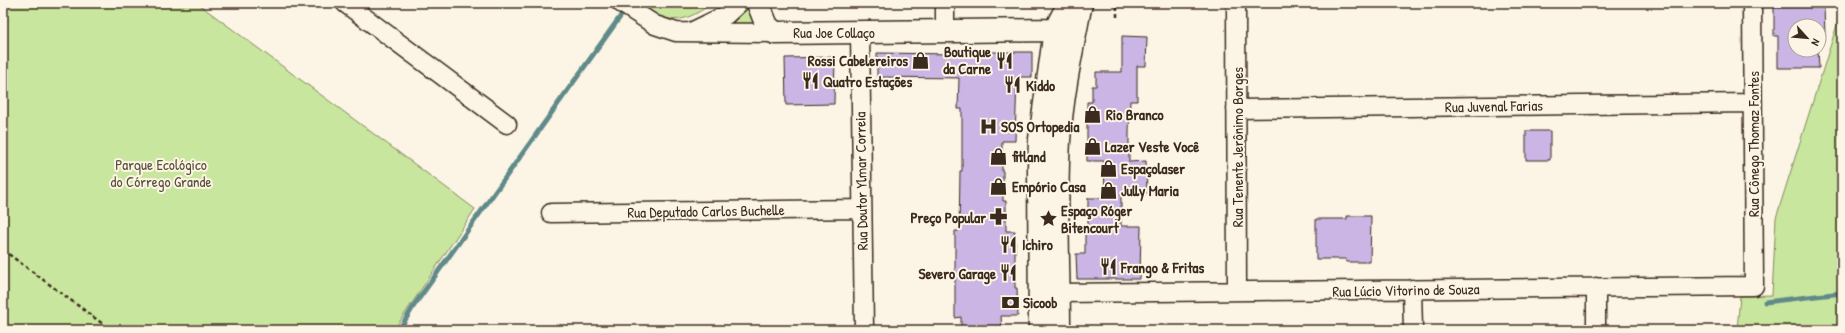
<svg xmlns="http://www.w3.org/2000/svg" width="1845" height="333" viewBox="0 0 1845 333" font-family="'Patrick Hand',sans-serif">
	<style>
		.green { fill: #c9e69e; stroke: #82885e }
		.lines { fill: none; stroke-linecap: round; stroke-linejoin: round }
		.stream { stroke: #608a89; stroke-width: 5 }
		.building { fill: #cab5e5; stroke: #3b2a1e }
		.street-casing { stroke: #3b2a1e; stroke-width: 21 }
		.primary-casing { stroke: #3b2a1e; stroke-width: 25 }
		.path { stroke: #3b2a1e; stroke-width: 2.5; stroke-dasharray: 4 3; stroke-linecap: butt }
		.street { stroke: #fcf5e5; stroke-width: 18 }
		.primary { stroke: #fcf5e5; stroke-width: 22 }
		.labels { text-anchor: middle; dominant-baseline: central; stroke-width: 4; stroke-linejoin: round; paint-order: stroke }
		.street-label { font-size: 15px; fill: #3b2a1e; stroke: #fcf5e5 }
		.poi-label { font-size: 15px; font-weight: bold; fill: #3b2a1e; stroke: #fcf5e5; text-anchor: start }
		.park-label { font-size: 15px; fill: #575038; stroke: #fcf5e5 }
	</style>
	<rect width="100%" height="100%" fill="#fcf5e5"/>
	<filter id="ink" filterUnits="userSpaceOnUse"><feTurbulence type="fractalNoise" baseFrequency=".025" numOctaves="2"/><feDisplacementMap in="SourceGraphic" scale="8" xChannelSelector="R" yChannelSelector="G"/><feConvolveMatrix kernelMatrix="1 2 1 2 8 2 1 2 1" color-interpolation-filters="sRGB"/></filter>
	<g filter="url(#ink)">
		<path class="green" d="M3,3h194l278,206 -81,121h-391z
			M634,3h79c-37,25 -42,19 -79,0z
			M753,3l7,24h-43l23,-19z
			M1842,9v321h-105l3,-34 32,-1 4,-77z"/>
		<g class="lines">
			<path class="stream" d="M1765,302l77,-9
				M399,330l16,-26 210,-294"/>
		</g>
		<path class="building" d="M1824,6l1,30h-6v-10h-24v24h23l1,18h-41v-32h-4v-29z
			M1122,36l25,1 -1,29h-9v35h-7l-1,32v29l17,-1 1,32 -26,1v32h20l-1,53h-63l-1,-25h9v-27h3v-29h17l-1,-37h-17v-59h5v-16h4v-14h26z
			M955,52h77v25h-15l-2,64h-13v30h1v30h3v30h9v57h2l1,28h-17l1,14h-41v-13l-6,1v-87h4l1,-60h2v-62h-4l1,-31 -82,-1v-24l78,1z
			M835,57l-1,47 -48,1 -1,-47z
			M1526,131h24v29h-24z
			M1347,216h24l-1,46h-24v-3h-30v-40h31z"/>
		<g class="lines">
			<defs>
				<path id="street" d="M345,3l162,121
					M621,3l34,22 21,7 99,1
					M1236,3l1,288
					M693,31l33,-16 13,-12
					M860,32l4,298
					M945,32v-29
					M1236,109l516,-6
					M551,213l310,-4
					M1596,287v43
					M1412,289l1,41
					M1059,293l695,-7 -2,-283"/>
				<path id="primary" d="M758,3l9,23 8,7 280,-3
					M1040,330l-1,-162 1,-29 15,-109 14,-27
					M1059,330c0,-63 -4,-126 0,-189 3,-46 13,-92 22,-138"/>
			</defs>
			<use href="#street" class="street-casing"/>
			<use href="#primary" class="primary-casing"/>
			<path class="path" d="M1117,17v-14
				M3,250l108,80"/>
			<use href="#street" class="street"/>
			<use href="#primary" class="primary"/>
		</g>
	</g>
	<defs>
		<symbol id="shop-bare" viewBox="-9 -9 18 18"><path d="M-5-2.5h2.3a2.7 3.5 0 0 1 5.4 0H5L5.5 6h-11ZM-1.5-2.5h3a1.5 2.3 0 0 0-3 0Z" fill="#3b2a1e" stroke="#fcf5e5" stroke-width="2.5" paint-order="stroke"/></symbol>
		<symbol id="restaurant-bare" viewBox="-9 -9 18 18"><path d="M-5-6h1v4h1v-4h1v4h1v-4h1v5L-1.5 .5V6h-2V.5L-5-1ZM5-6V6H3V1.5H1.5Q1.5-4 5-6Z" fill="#3b2a1e" stroke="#fcf5e5" stroke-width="2.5" paint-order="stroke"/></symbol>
		<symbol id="hospital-bare" viewBox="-9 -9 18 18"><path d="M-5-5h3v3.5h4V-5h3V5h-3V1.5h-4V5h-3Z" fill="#3b2a1e" stroke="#fcf5e5" stroke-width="2.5" paint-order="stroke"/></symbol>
		<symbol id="pharmacy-bare" viewBox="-9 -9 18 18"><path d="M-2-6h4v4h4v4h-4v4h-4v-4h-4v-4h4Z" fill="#3b2a1e" stroke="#fcf5e5" stroke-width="2.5" paint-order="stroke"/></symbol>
		<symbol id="sight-bare" viewBox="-9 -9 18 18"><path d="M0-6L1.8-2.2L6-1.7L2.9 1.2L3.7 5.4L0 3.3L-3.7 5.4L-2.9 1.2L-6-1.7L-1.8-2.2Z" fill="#3b2a1e" stroke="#fcf5e5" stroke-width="2.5" paint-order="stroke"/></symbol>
		<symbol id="bank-bare" viewBox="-9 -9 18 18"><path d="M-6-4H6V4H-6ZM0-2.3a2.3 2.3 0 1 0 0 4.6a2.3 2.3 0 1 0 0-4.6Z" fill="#3b2a1e" stroke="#fcf5e5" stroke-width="2.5" paint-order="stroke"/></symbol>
	</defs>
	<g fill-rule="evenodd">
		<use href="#shop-bare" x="908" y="48" width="25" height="25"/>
		<use href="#restaurant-bare" x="992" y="48" width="25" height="25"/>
		<use href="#restaurant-bare" x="798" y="68" width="25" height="25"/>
		<use href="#restaurant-bare" x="1000" y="72" width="25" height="25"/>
		<use href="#shop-bare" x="1080" y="102" width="25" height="25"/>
		<use href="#hospital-bare" x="976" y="114" width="25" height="25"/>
		<use href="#shop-bare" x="1080" y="134" width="25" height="25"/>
		<use href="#shop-bare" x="986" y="144" width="25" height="25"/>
		<use href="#shop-bare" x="1096" y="156" width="25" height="25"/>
		<use href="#shop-bare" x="986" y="174" width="25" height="25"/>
		<use href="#shop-bare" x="1096" y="178" width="25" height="25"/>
		<use href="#pharmacy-bare" x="986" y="204" width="25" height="25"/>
		<use href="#sight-bare" x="1036" y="206" width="25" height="25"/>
		<use href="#restaurant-bare" x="996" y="232" width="25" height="25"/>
		<use href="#restaurant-bare" x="1096" y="254" width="25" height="25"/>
		<use href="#restaurant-bare" x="996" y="260" width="25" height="25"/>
		<use href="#bank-bare" x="998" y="290" width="25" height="25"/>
	</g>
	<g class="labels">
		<g class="street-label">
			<text x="834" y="32">Rua Joe Collaço</text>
			<text transform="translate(1494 106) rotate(-1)">Rua Juvenal Farias</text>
			<text transform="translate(1753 144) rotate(-90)">Rua Cônego Thomaz Fontes</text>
			<text transform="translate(1237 147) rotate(-90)">Rua Tenente Jerônimo Borges</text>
			<text transform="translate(861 181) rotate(-91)">Rua Doutor Ylmar Correia</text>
			<text transform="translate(706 211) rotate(-1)">Rua Deputado Carlos Buchelle</text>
			<text transform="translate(1406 290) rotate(-1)">Rua Lúcio Vitorino de Souza</text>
		</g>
		<g class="poi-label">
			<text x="991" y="51" text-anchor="end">Boutique<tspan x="991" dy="17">da Carne</tspan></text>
			<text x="908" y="60" text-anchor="end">Rossi Cabelereiros</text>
			<text x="823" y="81">Quatro Estações</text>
			<text x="1026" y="85">Kiddo</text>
			<text x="1106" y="114">Rio Branco</text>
			<text x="1001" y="126">SOS Ortopedia</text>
			<text x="1105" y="146">Lazer Veste Você</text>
			<text x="1012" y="156">fitland</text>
			<text x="1121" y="168">Espaçolaser</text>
			<text x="1012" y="186">Empório Casa</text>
			<text x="1121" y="190">Jully Maria</text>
			<text x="1061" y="210">Espaço Róger<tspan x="1061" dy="17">Bitencourt</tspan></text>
			<text x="986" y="217" text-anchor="end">Preço Popular</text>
			<text x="1022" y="244">Ichiro</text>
			<text x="1121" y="267">Frango &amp; Fritas</text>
			<text x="996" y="273" text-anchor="end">Severo Garage</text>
			<text x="1023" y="302">Sicoob</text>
		</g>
		<g class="park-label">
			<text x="161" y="164">Parque Ecológico<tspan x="161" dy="17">do Córrego Grande</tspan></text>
		</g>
	</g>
	<rect width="1845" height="333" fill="none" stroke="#fcf5e5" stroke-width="16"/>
	<rect x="8" y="8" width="1829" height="317" fill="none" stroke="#3b2a1e" stroke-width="1.5" filter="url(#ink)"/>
	<g transform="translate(1807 38) rotate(117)"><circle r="19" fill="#fcf5e5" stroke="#afa495"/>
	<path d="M0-3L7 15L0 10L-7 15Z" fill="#3b2a1e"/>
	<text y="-6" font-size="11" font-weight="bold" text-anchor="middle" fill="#3b2a1e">N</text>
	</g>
</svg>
